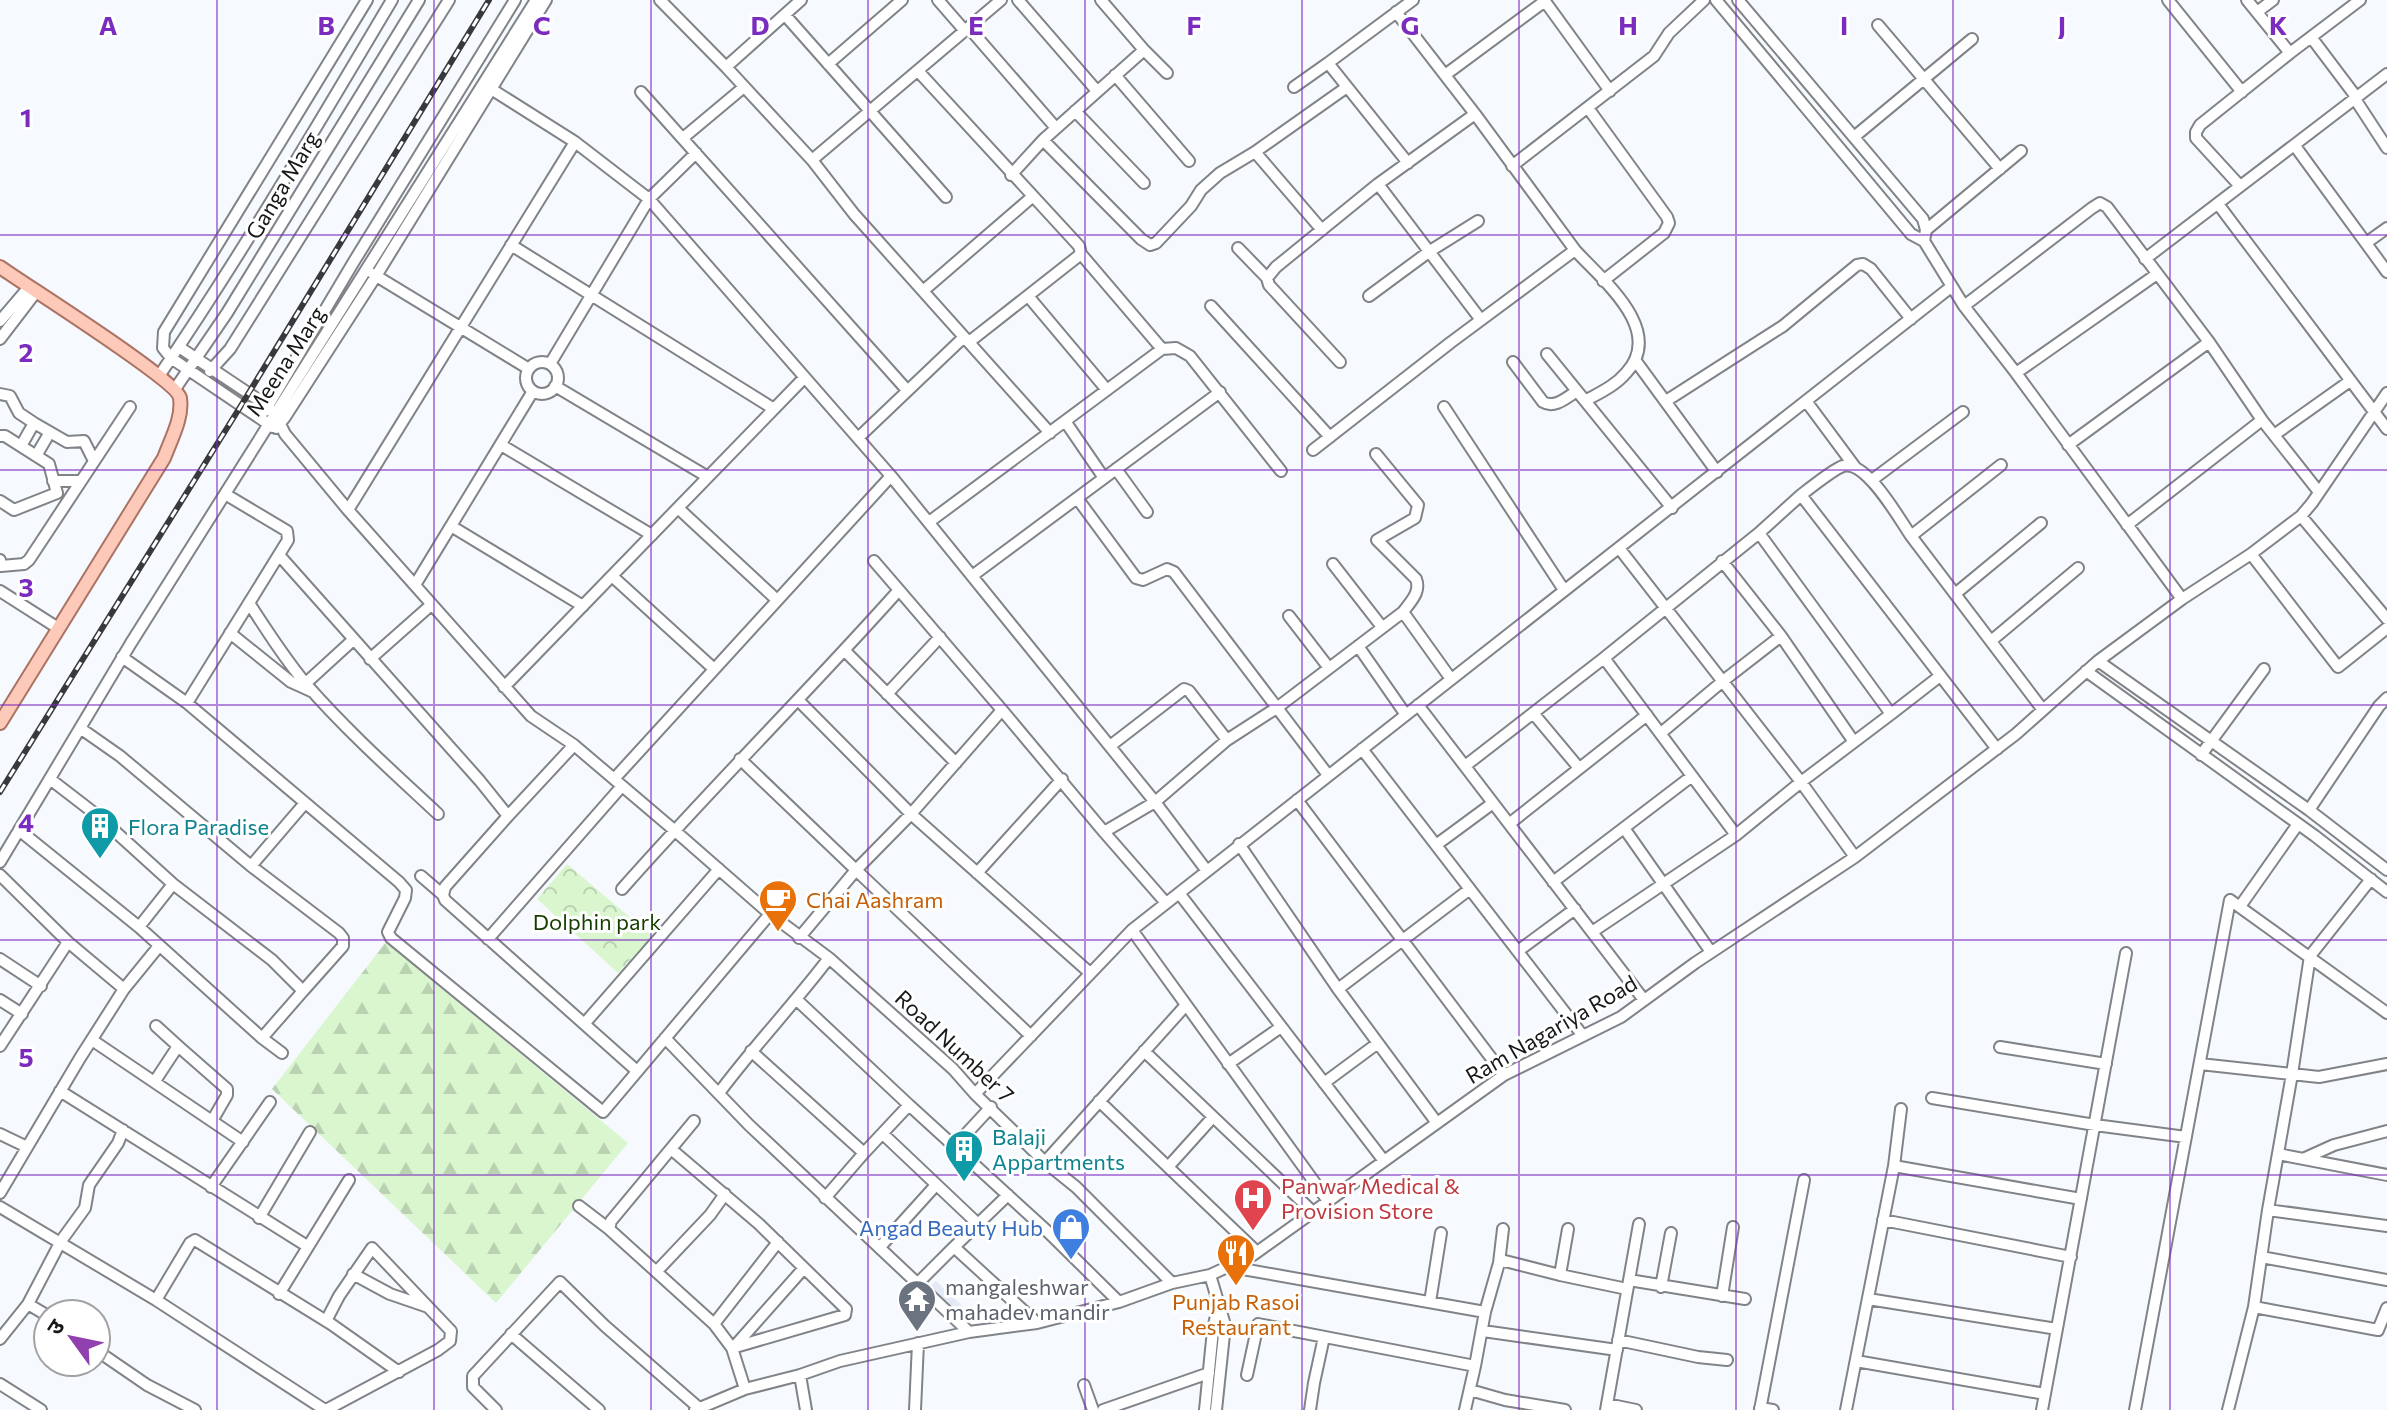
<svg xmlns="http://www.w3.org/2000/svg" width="2387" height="1410" viewBox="0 0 2387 1410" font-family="Commissioner,'Noto Sans Devanagari',sans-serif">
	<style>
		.built { fill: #e3eaf5 }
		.forest { fill: url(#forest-firs) }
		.park { fill: url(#park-crowns) }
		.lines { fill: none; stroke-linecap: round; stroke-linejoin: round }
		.minor-casing { stroke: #808387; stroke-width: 14 }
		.major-casing { stroke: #ab7363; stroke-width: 16 }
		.minor { stroke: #fff; stroke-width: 10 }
		.major { stroke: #fdc9b9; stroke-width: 12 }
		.rail-casing { stroke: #38393b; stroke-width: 6 }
		.rail { stroke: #fff; stroke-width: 3; stroke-dasharray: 9; stroke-linecap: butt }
		.grid { fill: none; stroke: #7b2cbf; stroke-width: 2; stroke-opacity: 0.55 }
		.labels { text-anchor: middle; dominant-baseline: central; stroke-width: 6; stroke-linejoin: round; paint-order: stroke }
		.street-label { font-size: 22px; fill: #161718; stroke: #fff }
		.culture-label { font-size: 22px; fill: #0d838f; stroke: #fff; text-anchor: start }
		.food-label { font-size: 22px; fill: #c56008; stroke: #fff; text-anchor: start }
		.park-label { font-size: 22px; fill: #163d01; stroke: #fff }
		.health-label { font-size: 22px; fill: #be3a42; stroke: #fff; text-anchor: start }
		.shop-label { font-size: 22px; fill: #366cbe; stroke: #fff; text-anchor: end }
		.worship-label { font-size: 22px; fill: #5b616d; stroke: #fff; text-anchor: start }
		.grid-label { font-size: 26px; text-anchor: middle; font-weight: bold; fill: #7b2cbf; stroke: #fff; stroke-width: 6; stroke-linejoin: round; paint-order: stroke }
	</style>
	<defs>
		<pattern id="forest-firs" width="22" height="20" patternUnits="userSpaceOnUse" patternTransform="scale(2)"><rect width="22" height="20" fill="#d9f6cf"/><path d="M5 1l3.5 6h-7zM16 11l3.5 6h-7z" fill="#bad2b1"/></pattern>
		<pattern id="park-crowns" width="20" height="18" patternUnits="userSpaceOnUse" patternTransform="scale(2)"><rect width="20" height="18" fill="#d9f6cf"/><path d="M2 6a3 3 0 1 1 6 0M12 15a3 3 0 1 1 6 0" fill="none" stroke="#bad2b1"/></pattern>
	</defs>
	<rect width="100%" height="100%" fill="#f6f9fe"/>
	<path class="built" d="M936,1281l41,39 -14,6 -37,-36z"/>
	<path class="forest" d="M386,942l242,201 -132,160 -224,-214z"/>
	<path class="park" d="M567,864l85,72 -34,37 -81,-74z"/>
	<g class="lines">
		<defs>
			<path id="minor" d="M660,0l66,67
				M801,0l-75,67 86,93 42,54 196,219
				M938,0l27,31
				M1018,0l79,91
				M1101,0l43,50 23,23
				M1544,0l66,91
				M1716,0l195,234 13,7 40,65 52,67 166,226
				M1738,0l185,219 3,11 -2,11
				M2168,0l74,92
				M1396,12l79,102
				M2257,12l16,-12
				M785,15l161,182
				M1878,25l122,144
				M969,28l87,100
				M2311,37l46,61
				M2290,53l70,-53
				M828,64l74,-64
				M918,71l161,175 2,8
				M1115,75l74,86
				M1445,75l100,-74
				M488,87l87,55
				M1294,87l34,-24
				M641,92l265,297
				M2355,99l32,49
				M1588,108l79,109 2,6 -5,10 -61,48
				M1075,111l69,72
				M1854,137l118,-98
				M683,138l61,-51
				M1043,140l98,99 9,6 6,-2 35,-37 10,-16 19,-17 35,-21 92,-65
				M2295,146l92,126
				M1255,152l67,78
				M812,160l189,-160
				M1408,163l-80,-100 85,-63
				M1512,166l142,-110 15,-23 35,-33
				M1011,175l32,-35 101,-90
				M2240,186l-44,-48v-6l4,-7 90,-72 -43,-53
				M2218,204l169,225
				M1926,230l95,-79
				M2366,243l21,-15
				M511,245l263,164
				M1238,248l29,30
				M2145,259l242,-185
				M373,274l156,95
				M923,291l109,-94
				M1028,296l79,94
				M1369,296l61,-45 48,-30
				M1211,306l119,131
				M1964,306l128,-98 8,-5 7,4 102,135 53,78 57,72
				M1481,320l-103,-136 97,-70 100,136
				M0,321l29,-34
				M0,339l36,-47
				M969,342l112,-88 81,95
				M179,347l84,56 12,11 10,20 63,76 183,206 43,29 100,85 96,84 59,44 124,111 22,25 70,68 31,25 96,96
				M1547,354l125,154
				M1635,360l82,112
				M1340,362l-71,-77 -2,-7 9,-11 102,-83
				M1513,362l30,40c12,7 24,-5 34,-11
				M526 378a16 16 0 1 1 32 0a16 16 0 1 1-32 0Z
				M550,364l99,-165 47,-46
				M210,371l20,-22 219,-349
				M2016,373l141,-99
				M159,376c83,-122 158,-250 233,-376
				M555,386l153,91
				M175,389l52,-76 192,-313
				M0,394l10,2 9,17 15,10 33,19 17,-1 10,20
				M1666,401l117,-75 74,-61 6,-1 8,5 40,50
				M1806,401l49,66
				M1444,407l120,183
				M265,411l88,-148 162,-263
				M1065,421l39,57
				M273,427l-102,-69 -8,-10 1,-16 203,-332
				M276,428l9,-11 91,-141 170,-276
				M2274,435l76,-54
				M0,436h5l44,28 8,29 -43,17 -14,-9
				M858,438l106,-101
				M501,445l151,90
				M2068,445l141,-103
				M21,446l13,-23
				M1313,450l137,-107 125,-93c27,30 91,80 51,123 -11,13 -27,20 -41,28
				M1376,454l42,51 -3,13 -38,22 39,39c5,13 -5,22 -13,33
				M36,456l14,-24
				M2001,465l-90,71 132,174
				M1116,469l31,43
				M891,476l264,326 52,69
				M1872,480l91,-68
				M53,481h27
				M225,494l62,37 1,9 -39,63c18,28 36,56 57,81 41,47 87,88 132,130
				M1801,495c9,-7 33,-26 42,-29 23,-7 57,54 68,70
				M1077,498l59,80 7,2 24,-11 7,3 154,203
				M678,508l99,92
				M348,510l227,-368 74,57 242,277 -277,303
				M2301,516l86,103
				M929,522l233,-173 14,-1 14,8 91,115
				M2127,525l135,-105
				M451,526l132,80
				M1759,533l42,-38 196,254
				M1619,548l182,234 54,75
				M2251,554l87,113 49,-39
				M279,555l201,226 28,35
				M0,560l1,6 23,-2 5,-4 101,-153
				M874,561l25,29
				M1333,564l49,63
				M612,576l102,93
				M972,576l248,-184
				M415,585l118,-194
				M0,591l58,37
				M1955,594l86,-71
				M1289,616l40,52
				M230,633l61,49 22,10
				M1991,641l87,-73
				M1358,646l48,69
				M845,651l111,112
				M122,657l65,46 212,179 7,8 -1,8 -17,34 3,6 212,174 167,-198
				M1604,658l155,-125 132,181 -37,28 -73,-106 -59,-75
				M370,659l61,-54
				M2098,661l211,149 78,60
				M2086,671l229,165 72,56
				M306,683l47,-43
				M504,687l300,-309
				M887,694l53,-57
				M798,700l113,114 179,159
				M187,703l62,-100
				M1418,705l226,295
				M1533,713l46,55
				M1891,714l49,-38
				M80,728l40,28 131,110 88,67 4,5v8l-40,45
				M1661,733l62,-52 58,-45
				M574,745l-66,71 -63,71 -2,8 2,5 192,171
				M1110,746l74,-57 5,2 38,49
				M1362,749l221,287
				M2201,755l63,-86
				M740,759l116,111 -57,68
				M1465,766l139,-108 132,177 -144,97
				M50,779l48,37 75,68 99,76 31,31 -41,47
				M1297,800l207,275
				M2309,810l70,-104 8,-8
				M1509,824l138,-109
				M1624,828l87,124
				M19,830l120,97 123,111 20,15
				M1736,835l65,-53 53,-40
				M1239,844l99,145 99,134
				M1436,845l57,-42
				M0,862l131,-219 405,-643
				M251,866l54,-63
				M977,873l85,-94
				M0,875l68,67 56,47
				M421,876l22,19
				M1553,882l139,-106
				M622,889c90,-102 187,-198 277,-299l103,120
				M1179,893l205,268
				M1166,903l-62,-71 51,-30 72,-62 51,-33 125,-95 48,67
				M2241,905l57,-81
				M139,927l34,-43
				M1132,930l196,271
				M488,939l134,-153
				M1518,951l57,-42
				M0,959l41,27
				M1338,989l132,-100
				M0,1000l22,14
				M797,1000l112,105
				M585,1023l134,-154
				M156,1026l22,20
				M1031,1036l-175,-166 55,-56 91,-104 102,122
				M665,1038l84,87 220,207
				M92,1040l151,102
				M0,1046l68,-104
				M2000,1047l106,17
				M751,1051l113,102 45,-48 138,126 72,71
				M1144,1051l169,161
				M1228,1064l53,-37
				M2200,1064l119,13 68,-13
				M155,1081l23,-35 49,43v6l-15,26
				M1324,1083l54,-40
				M60,1091l247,155
				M719,1093c35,-47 75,-89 110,-135
				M975,1094l157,-164 819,-643
				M1932,1098l163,27 91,12
				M1099,1101l158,151
				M0,1134l27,13
				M883,1134l95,90
				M954,1147l37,-40
				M671,1149l88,75 87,85 -1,6 -113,33
				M2278,1154l109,21
				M2303,1159l31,-14 53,-14
				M1045,1162l141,-157
				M1894,1166l187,33
				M1168,1167l45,-50
				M211,1187l59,-85
				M0,1193l80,-135 44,-69 35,-43
				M1008,1195l-54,52 83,76
				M825,1198l39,-45
				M579,1206l30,23 105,95 18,24 13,41
				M0,1207l156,93 169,110
				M2268,1210l119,16
				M259,1218l51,-86
				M1883,1220l188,37
				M609,1229l2,-8 83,-100
				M880,1247l56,-62
				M2261,1257l126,23
				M1499,1263l4,-34
				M1231,1267l254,45
				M657,1271l53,-56 15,-21
				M353,1274l37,20 38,13
				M1560,1275l8,-46
				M1629,1280l116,19
				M918,1283l36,-36
				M1661,1287l10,-54
				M279,1294l70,-114
				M1722,1296l11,-69
				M1868,1299l189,30
				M156,1300l34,-57 5,-3 136,84 68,48
				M1430,1302l11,-69
				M28,1304l20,12
				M2254,1307l124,23 9,-22
				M714,1324l64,-82
				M1483,1331l134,19
				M511,1334l88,76
				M0,1339l28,-35 33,-63 24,-33 4,-23 29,-42 5,-13
				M1618,1340l80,17 29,3
				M734,1347l70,-79
				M96,1350l51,35 48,25
				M1856,1361l189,33
				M1475,1366l10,-54 14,-49 6,-2 55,14 67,14
				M800,1375l6,35
				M1247,1375l11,-51 217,42 -10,44
				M0,1384l41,26
				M1084,1385l9,25
				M1470,1390l35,10 60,10
				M1607,1404l29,6
				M1760,1408l13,2
				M326,1410l112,-60 12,-9 1,-10 -79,-83 -33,48 -13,25
				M496,1410l-23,-23v-11l87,-94 45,44 94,82
				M695,1410l50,-21 55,-14 40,-14 129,-29 68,-9 82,-21 53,-19 38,-8
				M915,1410l3,-67
				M1103,1410l106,-37
				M1205,1410l8,-80 5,-24
				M1216,1410l9,-85 -15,-50 43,-20 251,-180 117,-58 74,-54 160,-106 161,-123 82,-73 84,-62 69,-45 50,-38 11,-13 75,-110
				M1310,1410l4,-27 10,-46
				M1606,1410l33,-186
				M1760,1410l44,-230
				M1846,1410l48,-244 7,-57
				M2042,1410l84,-457
				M2135,1410l95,-510 157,113
				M2228,1410l26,-103 14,-97 24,-136 18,-118 61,-77"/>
			<path id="major" d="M0,267c25,18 177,113 180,131 3,20 -9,41 -16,60l-164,265"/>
		</defs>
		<use href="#minor" class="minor-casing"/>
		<use href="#major" class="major-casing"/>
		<use href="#minor" class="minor"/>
		<use href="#major" class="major"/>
		<defs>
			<path id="rail" d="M0,792l242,-388 247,-404"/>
		</defs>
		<use href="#rail" class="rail-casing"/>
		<use href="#rail" class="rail"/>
	</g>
	<path class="grid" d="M217,0v1410M434,0v1410M651,0v1410M868,0v1410M1085,0v1410M1302,0v1410M1519,0v1410M1736,0v1410M1953,0v1410M2170,0v1410M0,235h2387M0,470h2387M0,705h2387M0,940h2387M0,1175h2387"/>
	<defs>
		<symbol id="building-pin" viewBox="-11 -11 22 30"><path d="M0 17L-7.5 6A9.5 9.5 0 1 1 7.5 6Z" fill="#0f9aa8" stroke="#fff"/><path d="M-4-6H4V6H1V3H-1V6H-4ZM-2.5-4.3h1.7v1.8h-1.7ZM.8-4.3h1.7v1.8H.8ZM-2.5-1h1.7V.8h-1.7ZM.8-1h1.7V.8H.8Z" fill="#fff"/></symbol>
		<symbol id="cafe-pin" viewBox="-11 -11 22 30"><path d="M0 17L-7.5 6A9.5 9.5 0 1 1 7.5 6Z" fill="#e8710a" stroke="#fff"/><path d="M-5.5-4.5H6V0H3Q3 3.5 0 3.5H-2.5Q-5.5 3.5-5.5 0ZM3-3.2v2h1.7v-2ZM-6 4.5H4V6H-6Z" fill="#fff"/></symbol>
		<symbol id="hospital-pin" viewBox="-11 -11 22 30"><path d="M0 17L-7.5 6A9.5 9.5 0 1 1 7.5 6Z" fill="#e0444e" stroke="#fff"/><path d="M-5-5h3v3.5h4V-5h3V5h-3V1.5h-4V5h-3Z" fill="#fff"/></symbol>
		<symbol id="shop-pin" viewBox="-11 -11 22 30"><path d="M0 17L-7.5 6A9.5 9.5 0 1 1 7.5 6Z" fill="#3f7fe0" stroke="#fff"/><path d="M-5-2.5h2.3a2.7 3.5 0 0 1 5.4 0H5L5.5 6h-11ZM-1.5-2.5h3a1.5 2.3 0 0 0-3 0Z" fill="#fff"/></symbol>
		<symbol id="restaurant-pin" viewBox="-11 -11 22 30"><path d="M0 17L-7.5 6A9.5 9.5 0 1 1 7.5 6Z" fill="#e8710a" stroke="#fff"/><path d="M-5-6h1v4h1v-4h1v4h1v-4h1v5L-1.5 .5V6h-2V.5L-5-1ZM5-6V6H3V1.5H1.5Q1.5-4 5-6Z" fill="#fff"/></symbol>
		<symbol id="temple-pin" viewBox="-11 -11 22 30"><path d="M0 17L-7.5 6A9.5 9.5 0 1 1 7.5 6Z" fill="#6b7280" stroke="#fff"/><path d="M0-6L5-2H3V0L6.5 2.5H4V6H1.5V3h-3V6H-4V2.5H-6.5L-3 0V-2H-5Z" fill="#fff"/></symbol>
	</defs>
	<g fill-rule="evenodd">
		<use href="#building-pin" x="78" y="804" width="44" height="60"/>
		<use href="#cafe-pin" x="756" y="877" width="44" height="60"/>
		<use href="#building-pin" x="942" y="1127" width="44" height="60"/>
		<use href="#hospital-pin" x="1231" y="1176" width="44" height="60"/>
		<use href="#shop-pin" x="1049" y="1205" width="44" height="60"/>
		<use href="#restaurant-pin" x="1214" y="1231" width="44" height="60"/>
		<use href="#temple-pin" x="895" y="1277" width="44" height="60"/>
	</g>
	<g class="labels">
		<g class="street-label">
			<text transform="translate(282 185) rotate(-59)">Ganga Marg</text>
			<text transform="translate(285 361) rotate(-57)">Meena Marg</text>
			<text transform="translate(1551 1029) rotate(-30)">Ram Nagariya Road</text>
			<text transform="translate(955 1046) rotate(43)">Road Number 7</text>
		</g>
		<g class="culture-label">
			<text x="128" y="826">Flora Paradise</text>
			<text x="992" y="1136">Balaji<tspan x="992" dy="25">Appartments</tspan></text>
		</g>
		<g class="food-label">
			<text x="806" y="899">Chai Aashram</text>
			<text x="1236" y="1301" text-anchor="middle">Punjab Rasoi<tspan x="1236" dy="25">Restaurant</tspan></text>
		</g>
		<g class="park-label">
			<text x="597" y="921">Dolphin park</text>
		</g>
		<g class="health-label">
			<text x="1281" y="1185">Panwar Medical &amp;<tspan x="1281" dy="25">Provision Store</tspan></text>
		</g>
		<g class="shop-label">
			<text x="1043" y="1227">Angad Beauty Hub</text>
		</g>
		<g class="worship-label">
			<text x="945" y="1286">mangaleshwar<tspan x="945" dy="25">mahadev mandir</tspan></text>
		</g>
	</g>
	<g class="grid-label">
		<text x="108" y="35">A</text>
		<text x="326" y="35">B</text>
		<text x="542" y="35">C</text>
		<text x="760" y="35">D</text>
		<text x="976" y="35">E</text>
		<text x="1194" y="35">F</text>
		<text x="1410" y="35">G</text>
		<text x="1628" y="35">H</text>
		<text x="1844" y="35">I</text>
		<text x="2062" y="35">J</text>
		<text x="2278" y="35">K</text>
		<text x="26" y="127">1</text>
		<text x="26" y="362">2</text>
		<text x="26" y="597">3</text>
		<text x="26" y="832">4</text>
		<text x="26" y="1067">5</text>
	</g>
	<g transform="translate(72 1338) rotate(303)"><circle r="38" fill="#ffffff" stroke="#a2a2a3" stroke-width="2"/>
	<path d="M0-6L14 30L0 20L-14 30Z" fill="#9040af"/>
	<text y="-12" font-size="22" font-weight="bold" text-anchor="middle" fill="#161718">उ</text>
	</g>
</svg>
